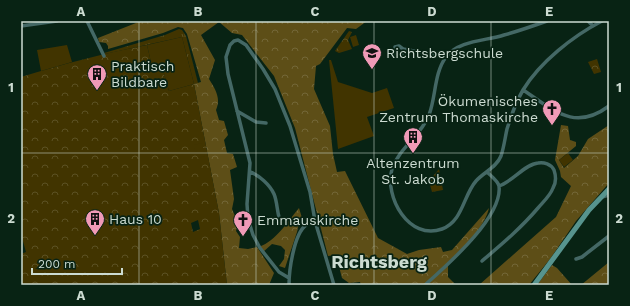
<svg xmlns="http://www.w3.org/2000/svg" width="630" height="306" viewBox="0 0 630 306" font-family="'Work Sans',sans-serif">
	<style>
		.grass { fill: url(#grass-tufts) }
		.forest { fill: url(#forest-crowns) }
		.park { fill: url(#park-crowns); fill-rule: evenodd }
		.garden { fill: #413400 }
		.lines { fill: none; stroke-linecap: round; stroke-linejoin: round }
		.minor { stroke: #446865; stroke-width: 3.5 }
		.secondary { stroke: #57948e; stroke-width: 5 }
		.grid { fill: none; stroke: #ccdbd1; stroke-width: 1; stroke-opacity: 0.55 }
		.labels { text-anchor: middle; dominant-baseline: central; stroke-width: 3.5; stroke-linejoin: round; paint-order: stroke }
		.poi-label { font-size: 14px; fill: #ccdbd1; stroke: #082314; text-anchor: start }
		.district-label { font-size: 18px; font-weight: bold; fill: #ccdbd1; stroke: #082314 }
		.neatline { fill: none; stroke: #ccdbd1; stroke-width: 1.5 }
		.grid-label { font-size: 13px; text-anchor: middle; font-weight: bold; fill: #ccdbd1 }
	</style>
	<defs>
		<pattern id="grass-tufts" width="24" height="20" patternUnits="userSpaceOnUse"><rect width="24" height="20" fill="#413400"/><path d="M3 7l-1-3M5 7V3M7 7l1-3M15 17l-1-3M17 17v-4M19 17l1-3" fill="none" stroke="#5b5124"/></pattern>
		<pattern id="forest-crowns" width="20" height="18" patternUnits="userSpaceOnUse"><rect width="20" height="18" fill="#5d4e17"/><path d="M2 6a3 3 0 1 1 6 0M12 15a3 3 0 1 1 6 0" fill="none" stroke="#736738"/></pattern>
		<pattern id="park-crowns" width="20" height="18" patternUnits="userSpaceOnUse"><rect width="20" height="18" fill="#413400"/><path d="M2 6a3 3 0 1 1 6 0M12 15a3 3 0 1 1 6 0" fill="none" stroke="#5b5124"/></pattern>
	</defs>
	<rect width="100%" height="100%" fill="#082314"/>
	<path class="grass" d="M179,29l3,1 4,6 12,47 -4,1 -12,-47 -77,17 -1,-1 61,-18z"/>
	<path class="forest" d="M141,21h226l-11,8 -9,-1 -27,36 -4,2 -2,23 16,37 3,28 4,18 8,-1 33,67 29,16 12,-4 22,-3 2,5 9,-2 37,-42c-4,19 -27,41 -41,54v15l8,8h-95l-1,-3 -11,1 -7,-5 -6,-23 -8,1 -33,-128 -21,-52 -32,-41 -10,-2 -13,-11 -18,13 14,25 -6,19c7,11 12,20 7,31l3,10 5,1 4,14 -4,5 3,13 6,1 4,13 -7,3 4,29 -2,10 6,14 -2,8 4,6 -1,11 9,1 9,-2 17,26 -5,12h-42l-8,-72 -25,-129 7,-2 -14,-48 -4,-6 -5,-1 -15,6 -55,16v-3l-2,-3 -7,-1 -1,-4z
		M561,125l7,1 2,14 6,2v4l-17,14 5,8 14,-12 10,-17 21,-14v58l-33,38 -26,38 -21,26h-50l77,-68 15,-31 -10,-9 -1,-6 -5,-11z
		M299,208l3,10 -4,9 -1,5 -12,36 -6,-2 5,-7 1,-9 -4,-4 -9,-2 -9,8 -4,-5c18,-7 28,-25 40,-39z
		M609,262v23h-28z
		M552,265l5,3 15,17h-35z"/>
	<path class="park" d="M349,31l3,1 -4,8 4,9 -13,4 -4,-2z
		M147,45l6,26 10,-1 6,21 25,-7 25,129 8,72h-206v-31l5,-2 -5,-18v-157c42,-13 84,-24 126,-32zM198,220l2,9 -7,3 -2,-9z
		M597,59l4,13 -7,2 -6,-12z
		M439,169l4,21 -11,2 -3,-11z"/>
	<path class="garden" d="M356,35l3,10 -6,2 -3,-10z
		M182,37l12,47 -25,7 -6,-21 -10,1 -6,-26z
		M67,45l5,17 -31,9 -4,-21z
		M329,60h2l7,22 34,11 15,-5 7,20 -27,9 7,19 -36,13z
		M202,143l3,13 -7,2 -4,-13z
		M568,153l5,7 -9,7 -5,-7z"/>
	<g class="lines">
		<path class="minor" d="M87,21l17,35
			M547,21c-14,5 -28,10 -43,14 -18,6 -45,5 -58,22 -12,16 -10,40 -17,58 -8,21 -30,33 -37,54 -8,28 17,72 50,60 21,-8 21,-33 34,-48 8,-9 20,-13 25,-25 3,-9 4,-18 6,-27 4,-13 9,-27 16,-39 17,-28 50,-54 79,-69
			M588,21l5,5
			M21,26l36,-5
			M403,49v4l-4,2 -4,-2v-6l4,-1 4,3 43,8
			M523,90c31,20 51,42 86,16
			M237,111l19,11 10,1
			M250,172c9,3 20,13 24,22 3,7 3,16 5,23
			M602,197l7,-2
			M576,259l6,-2 27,-21
			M482,261c20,-17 39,-33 56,-53 5,-6 12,-12 15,-20 3,-5 3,-12 1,-18 -3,-6 -10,-8 -16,-7 -13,1 -26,19 -39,23
			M289,278l-10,-6 -19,-24 -7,-13 -5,-16 -1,-15 3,-41 -22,-89 -2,-17 4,-12 4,-4 4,-1 8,5 17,24 12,20 15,37 20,66 5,29 19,64
			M289,285c0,-15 5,-51 17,-60 3,-2 6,-3 9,-4
			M425,285c21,-19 78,-68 74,-99 -1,-5 -8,-10 -12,-14"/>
		<path class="secondary" d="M534,285l55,-75 20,-21"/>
	</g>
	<path class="grid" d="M139,21v264M256,21v264M374,21v264M491,21v264M21,153h588"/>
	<defs>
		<symbol id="school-pin" viewBox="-11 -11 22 30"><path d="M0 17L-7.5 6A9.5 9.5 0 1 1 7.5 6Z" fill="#f09ab7" stroke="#082314"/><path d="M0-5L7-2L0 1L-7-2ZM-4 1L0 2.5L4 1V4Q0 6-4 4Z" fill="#111"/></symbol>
		<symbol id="building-pin" viewBox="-11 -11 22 30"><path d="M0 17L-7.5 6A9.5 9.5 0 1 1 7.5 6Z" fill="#f09ab7" stroke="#082314"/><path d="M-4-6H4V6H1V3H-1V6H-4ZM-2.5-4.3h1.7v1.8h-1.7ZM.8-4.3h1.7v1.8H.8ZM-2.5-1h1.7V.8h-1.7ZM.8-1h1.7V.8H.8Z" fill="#111"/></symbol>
		<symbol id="church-pin" viewBox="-11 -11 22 30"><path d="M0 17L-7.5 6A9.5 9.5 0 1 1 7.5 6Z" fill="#f09ab7" stroke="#082314"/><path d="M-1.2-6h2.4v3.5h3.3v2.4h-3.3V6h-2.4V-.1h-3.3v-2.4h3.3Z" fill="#111"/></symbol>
	</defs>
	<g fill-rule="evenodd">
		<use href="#school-pin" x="361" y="42" width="22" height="30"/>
		<use href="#building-pin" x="86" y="63" width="22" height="30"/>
		<use href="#church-pin" x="541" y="98" width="22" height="30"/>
		<use href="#building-pin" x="402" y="126" width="22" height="30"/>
		<use href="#building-pin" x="84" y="208" width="22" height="30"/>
		<use href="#church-pin" x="232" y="209" width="22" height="30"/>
	</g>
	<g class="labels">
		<g class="poi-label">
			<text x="386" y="53">Richtsbergschule</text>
			<text x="111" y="66">Praktisch<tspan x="111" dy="16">Bildbare</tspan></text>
			<text x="538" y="101" text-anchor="end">Ökumenisches<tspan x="538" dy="16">Zentrum Thomaskirche</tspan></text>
			<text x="413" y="163" text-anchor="middle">Altenzentrum<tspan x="413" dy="16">St. Jakob</tspan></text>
			<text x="109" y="219">Haus 10</text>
			<text x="257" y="220">Emmauskirche</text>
		</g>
		<g class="district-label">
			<text x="379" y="261">Richtsberg</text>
		</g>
	</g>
	<rect width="630" height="306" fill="none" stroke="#082314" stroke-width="44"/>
	<path d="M32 268v6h90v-6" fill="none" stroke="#ccdbd1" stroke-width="2"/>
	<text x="38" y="268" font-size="12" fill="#ccdbd1" stroke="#082314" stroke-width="3" paint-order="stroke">200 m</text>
	<rect x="22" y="22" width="586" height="262" class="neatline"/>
	<g class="grid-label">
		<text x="81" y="16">A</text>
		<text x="198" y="16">B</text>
		<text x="315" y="16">C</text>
		<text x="432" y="16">D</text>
		<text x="549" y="16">E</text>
		<text x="11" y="92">1</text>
		<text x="619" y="92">1</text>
		<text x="11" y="223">2</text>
		<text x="619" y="223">2</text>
		<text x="81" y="300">A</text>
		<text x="198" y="300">B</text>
		<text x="315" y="300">C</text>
		<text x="432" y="300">D</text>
		<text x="549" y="300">E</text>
	</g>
</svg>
